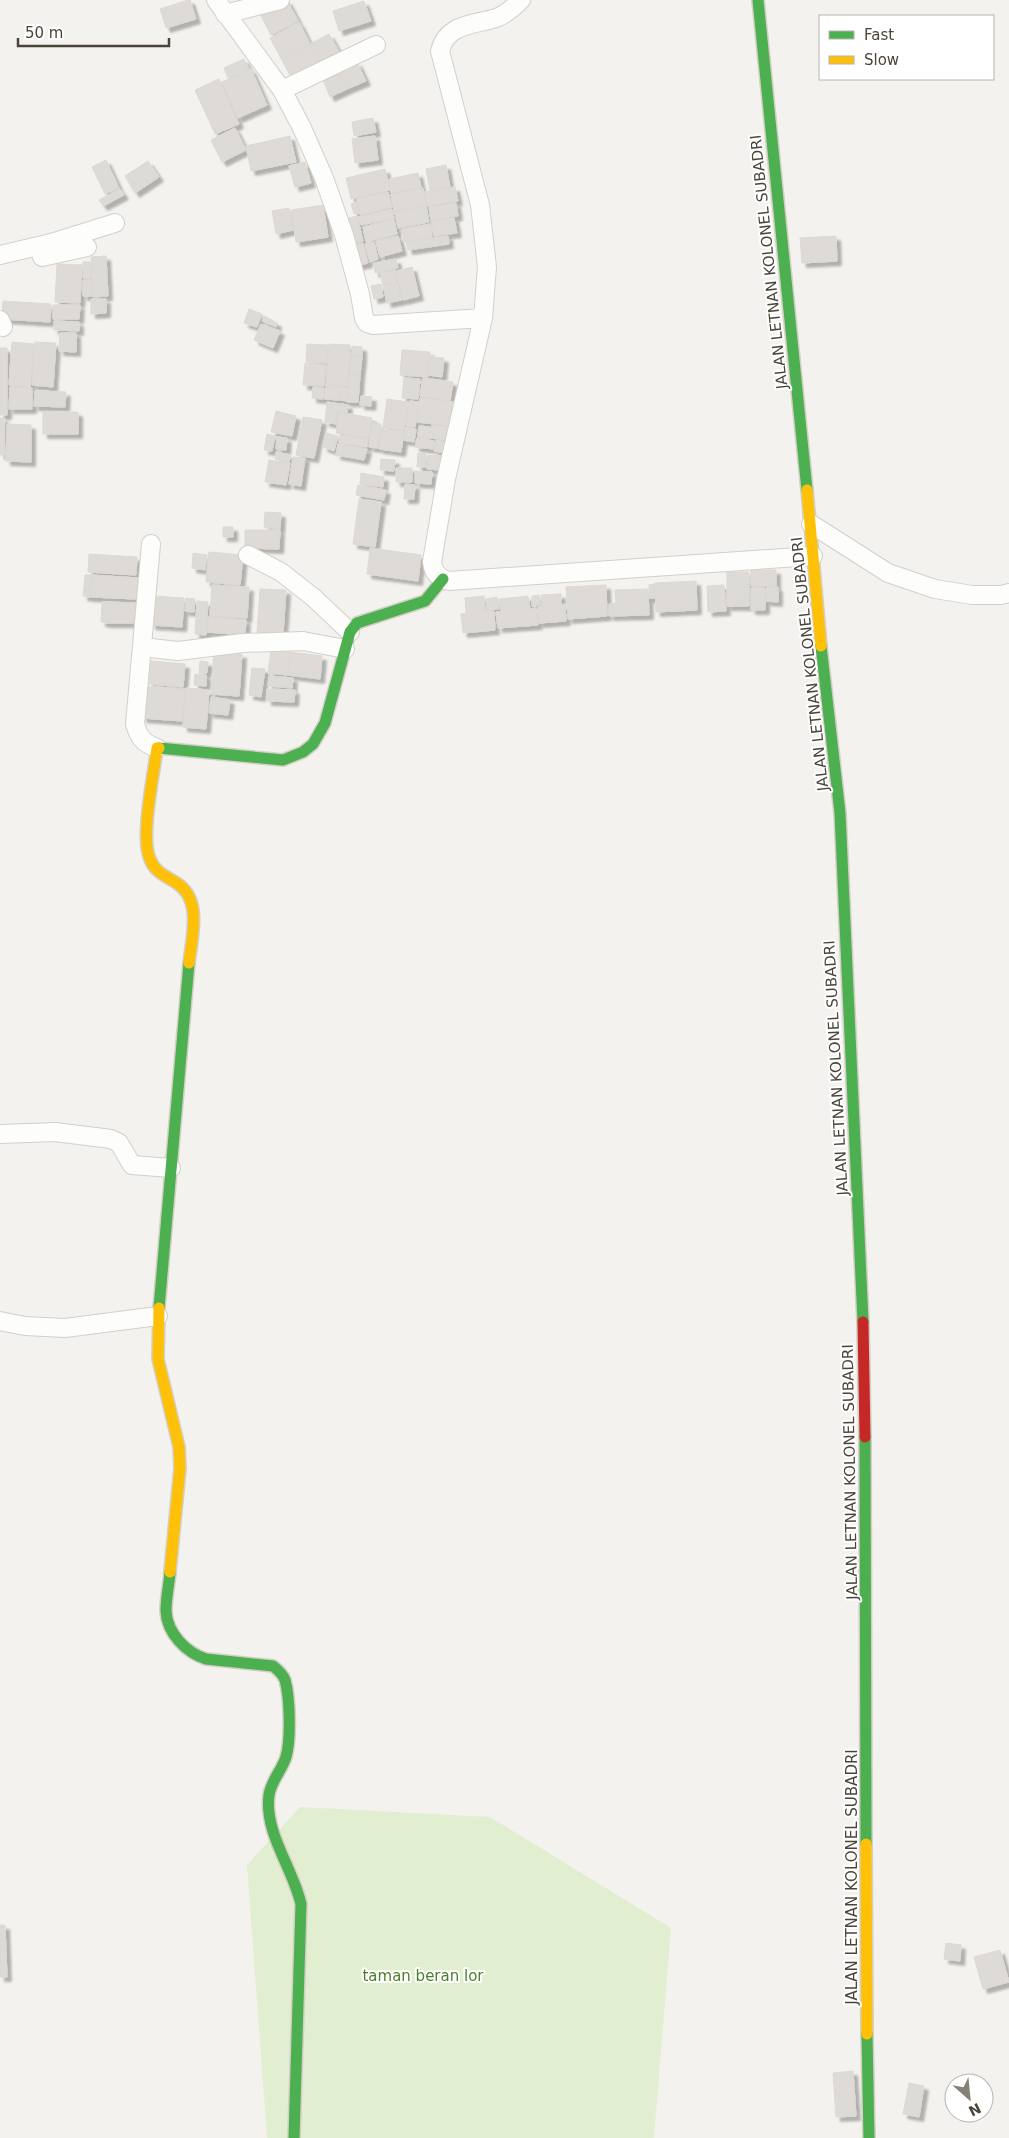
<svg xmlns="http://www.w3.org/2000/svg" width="1009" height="2138" viewBox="0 0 1009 2138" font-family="'DejaVu Sans',sans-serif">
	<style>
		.green { fill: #e1eecf }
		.building { fill: #dedbd6; stroke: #dcd9d4; filter: url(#shadow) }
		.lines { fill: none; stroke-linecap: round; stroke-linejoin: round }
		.street-casing { stroke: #d2d0cb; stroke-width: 20 }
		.fast-casing { stroke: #d3cfc5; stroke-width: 14 }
		.slow-casing { stroke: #d3cfc5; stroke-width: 14 }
		.jam-casing { stroke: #d3cfc5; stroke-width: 14 }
		.street { stroke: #fdfdfc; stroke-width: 18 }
		.fast { stroke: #4caf50; stroke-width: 11 }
		.slow { stroke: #ffc107; stroke-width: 11 }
		.jam { stroke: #c62828; stroke-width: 11 }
		.labels { text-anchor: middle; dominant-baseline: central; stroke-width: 4; stroke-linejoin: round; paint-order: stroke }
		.street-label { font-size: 15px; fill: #4b4439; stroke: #fff }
		.park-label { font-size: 15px; fill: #4a7f2a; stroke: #fff }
	</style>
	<defs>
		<filter id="shadow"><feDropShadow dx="4.5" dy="4.5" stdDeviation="1" flood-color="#0004"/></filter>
	</defs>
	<rect width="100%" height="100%" fill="#f4f2ee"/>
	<path class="green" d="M300,1807l190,10 181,111 -17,210h-387l-20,-273z"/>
	<path class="building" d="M188,0h2l6,19 -30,9 -6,-19z
		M287,0l11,21 -27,14 -11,-21z
		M364,1l7,20 -32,10 -6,-20z
		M299,22l11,22 -28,16 -12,-22z
		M329,34l12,21 -19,10 -12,-21z
		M310,44l12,21 -29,16 -11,-21z
		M244,59l5,10 -21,9 -4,-10z
		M357,62l9,19 -19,8 -9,-19z
		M251,69l8,18 -29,13 -8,-18z
		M338,70l9,19 -17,8 -8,-20z
		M219,79l20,45 -24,10 -20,-44z
		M259,87l8,18 -29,13 -8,-18z
		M373,118l3,14 -22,4 -2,-14z
		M235,128l11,22 -24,12 -11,-22z
		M290,136l6,26 -45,9 -5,-25z
		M375,136l3,24 -23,3 -3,-24z
		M106,160l13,28 -14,6 -13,-27z
		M148,161l11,16 -24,16 -10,-17z
		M305,162l6,21 -16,4 -6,-21z
		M446,165l4,22 -20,4 -4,-22z
		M385,169l5,21 -39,9 -5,-21z
		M418,173l3,14 -30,6 -2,-14z
		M455,187l3,14 -31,5 -2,-14z
		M423,188l3,18 -32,5 -3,-17z
		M120,189l4,6 -21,11 -4,-6z
		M388,192l4,15 -32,8 -3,-16z
		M357,202l2,11 -5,1 -3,-10z
		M456,203l2,13 -27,5 -2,-14z
		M323,205l5,32 -32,5 -5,-32z
		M426,206l3,16 -31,6 -3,-16z
		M289,208l4,22 -17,4 -4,-23z
		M392,209l2,9 -33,7 -3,-8z
		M357,216l6,25 -12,3 -6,-25z
		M454,218l3,15 -23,3 -3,-14z
		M394,219l3,15 -31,8 -3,-15z
		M430,224l2,13 -28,5 -2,-13z
		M398,236l4,15 -22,6 -4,-16z
		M448,236l1,8 -41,6 -2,-8z
		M836,236l1,25 -35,2 -2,-25z
		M374,242l4,17 -8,3 -5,-18z
		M363,243l5,20 -13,3 -5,-20z
		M106,256l2,40 -15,1 -2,-40z
		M396,259l2,9 -23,5 -1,-10z
		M83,262h7l1,16h-8z
		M57,264l25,1 -2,38 -25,-1z
		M412,267l7,29 -16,4 -7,-29z
		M395,270l2,12 -14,3 -3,-12z
		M83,280h8l1,16h-9z
		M397,282l5,18 -15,3 -4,-18z
		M381,284l2,13 -9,2 -3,-13z
		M91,299h15v14l-15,1z
		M3,301l48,3 -1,18 -48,-3z
		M53,305h27l-1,14h-26z
		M249,309l13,5 -5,13 -13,-4z
		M264,316l13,7 -1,4 -14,-6z
		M54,321l25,1v9l-25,-1z
		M261,324l19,7 -7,17 -19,-8z
		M60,333h16v19l-17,-1z
		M12,342l22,2 -4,43 -21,-2z
		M35,342l21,1 -3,44 -21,-2z
		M307,344l21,1 -1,18 -21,-1z
		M329,344l21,1 -2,41 -22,-1z
		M352,346l10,1v10l-11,-1z
		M0,348h7v67h-7z
		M402,350l28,2 -2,25 -28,-2z
		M351,356l11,1 -2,18 -10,-1z
		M430,357l14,1 -2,19 -14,-2z
		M305,363l21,2 -2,21 -21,-1z
		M350,374l10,1 -2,27h-11z
		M404,378l16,1 -2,20 -16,-1z
		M423,378l30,4 -3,19 -30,-5z
		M326,385l15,2 -2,13 -15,-1z
		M10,387l22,1v21h-23z
		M313,387l11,1 -1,11 -11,-1z
		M341,387l7,1 -1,13 -8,-1z
		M35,391l31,1 -1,15 -31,-1z
		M361,396l11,1 -1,9 -11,-1z
		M420,398l34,4 -2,24 -35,-4z
		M387,399l21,3 -4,28 -21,-3z
		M409,401l10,1 -4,25 -9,-1z
		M327,402l21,3 -1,8 -10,-2 -1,13 -11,-2z
		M276,411l20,5 -4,20 -21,-4z
		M43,412h35v22h-35z
		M339,412l33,6 -3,20 -33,-5z
		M303,417l19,3 -8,38 -18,-3z
		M0,418h4v37h-4z
		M372,423l9,1 -3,24 -9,-1z
		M7,424l24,1v37l-25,-1z
		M432,425l18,2 -2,13 -18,-2z
		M419,426l11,1 -1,12 -11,-2z
		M406,427l10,2 -2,13 -11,-2z
		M381,429l23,2 -3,21 -22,-3z
		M326,433l12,3 -4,15 -11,-4z
		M267,434l8,2 -3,15 -8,-1z
		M340,435l28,4 -1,8 -28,-4z
		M277,437l10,1 -1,12 -10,-1z
		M417,438l17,3 -1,8 -18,-2z
		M436,440l12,2 -1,11 -13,-2z
		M338,444l29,5 -3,11 -28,-5z
		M276,452l15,3 -2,7 -14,-3z
		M418,453l8,1v13h-9z
		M428,455l14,1 -2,14 -13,-1z
		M293,457l12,1 -4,28 -12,-2z
		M381,459l14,1 -1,11 -14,-1z
		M269,460l21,3 -4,22 -21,-3z
		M396,468h16v14h-16z
		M415,471l17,1 -1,12 -16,-1z
		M361,473l23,4 -1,10 -23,-3z
		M405,484l10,1 -1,14h-10z
		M358,485l28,5 -2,10 -28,-5z
		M359,499l22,3 -6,45 -22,-3z
		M265,512l16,1 -1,16 -16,-2z
		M223,527h10v10h-10z
		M245,530h35l-1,19 -34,-1z
		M370,548l51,7 -3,26 -51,-7z
		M209,552l34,3 -3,30 -34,-3z
		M193,553l14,2 -2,15 -13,-2z
		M89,554l48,3 -1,18 -48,-3z
		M751,570h25v16h-25z
		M727,572h22v34h-22z
		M85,575h6l-1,22 -7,-1z
		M91,575l47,3 -2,21 -46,-2z
		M696,581l1,29 -41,2 -1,-29z
		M655,584v14h-6v-13z
		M212,585l37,2 -2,31 -37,-2z
		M606,585l1,31 -39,3 -2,-32z
		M724,585l2,26 -18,1 -1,-26z
		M767,587h11v15l-12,-1z
		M751,588h14v22h-14z
		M260,589l26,1 -3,44 -26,-2z
		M648,589l1,26 -40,1v-12l7,-1 -1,-13z
		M561,594v11l4,-1 1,17 -27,2 -1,-16 4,-1 -1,-11z
		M539,595l1,10 -8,1v-10z
		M153,596l31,2 -2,29 -31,-2z
		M484,596l1,15h9l1,19 -32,3 -2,-19 5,-1 -1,-15z
		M528,596l2,13h6l2,16 -40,3 -2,-16h5l-2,-13z
		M497,597l2,12 -12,1 -1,-11z
		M186,598l9,1 -1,13 -9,-1z
		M197,601l11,1 -2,33 -11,-1z
		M102,602h5v21l-6,-1z
		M107,602l29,1v20h-29z
		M208,617l38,3 -1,15 -38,-3z
		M271,650l19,2 -2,23 -20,-2z
		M214,652l28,2 -3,42 -28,-2z
		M290,652l32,4 -2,23 -32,-4z
		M151,661l34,3 -2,23 -34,-3z
		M200,661l8,1 -1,11h-8z
		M252,668l13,1 -4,28 -12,-2z
		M195,674l11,1v11l-12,-1z
		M269,676l24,2 -1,10 -24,-2z
		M145,686l40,3 -3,32 -40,-3z
		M186,688l23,2 -3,39 -23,-2z
		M267,689l28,1 -1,12 -27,-1z
		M211,697l19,3 -2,15 -19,-2z
		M0,1925h5l2,52h-7z
		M946,1943l15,2 -1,16 -16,-2z
		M1000,1950l9,32 -26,7 -9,-32z
		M853,2071l3,45 -20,1 -3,-44z
		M909,2083l15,3 -5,31 -16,-3z"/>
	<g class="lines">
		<defs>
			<path id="street" d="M216,0l66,90 20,38 22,50 20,57 16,59 4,24 3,5 6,2 110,-7 -37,161 -14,83c1,10 7,17 17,19l364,-25
				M225,14l55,-14
				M282,90l94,-45
				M0,255l51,-12 64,-20
				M42,257l45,-10
				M483,318l4,-51 -7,-62 -40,-154c7,-28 34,-26 56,-33 9,-3 18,-11 25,-18
				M0,320l3,7
				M811,524l77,49 47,16 37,6h29l8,-2
				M151,544l-16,180c4,14 8,19 22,24
				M248,555l33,17 33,26 36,34
				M142,647l36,4 65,-8 60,-2 42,8
				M0,1134l55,-2 56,7 8,4 13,22 39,3
				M0,1321l25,5 40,2 93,-12"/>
			<path id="fast" d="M758,0l49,490
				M821,646l19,167 23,509
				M159,748l124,12 20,-8 10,-8 12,-21 25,-91 7,-9 68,-22 18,-22
				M159,1308l30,-345
				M865,1437l1,407
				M170,1572c-1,13 -4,26 -4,39 1,23 21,42 40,48l67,7c5,4 10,8 12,14 5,17 6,60 1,77 -4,13 -15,24 -17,38 -5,38 24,73 32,109l-7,234
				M867,2034l2,104"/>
			<path id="slow" d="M807,490l14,156
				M159,748h-2c-3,25 -17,90 -7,111 4,12 15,17 25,23 28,16 17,54 14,81
				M159,1308l-1,51 21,88 1,21 -10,104
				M866,1844l1,190"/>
			<path id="jam" d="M863,1322l2,115"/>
		</defs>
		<use href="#street" class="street-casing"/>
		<use href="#fast" class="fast-casing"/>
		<use href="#slow" class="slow-casing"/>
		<use href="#jam" class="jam-casing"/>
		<use href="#street" class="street"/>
		<use href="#fast" class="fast"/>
		<use href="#slow" class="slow"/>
		<use href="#jam" class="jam"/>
	</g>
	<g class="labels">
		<g class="street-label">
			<text transform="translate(769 262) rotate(-96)">JALAN LETNAN KOLONEL SUBADRI</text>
			<text transform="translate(810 664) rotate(-96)">JALAN LETNAN KOLONEL SUBADRI</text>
			<text transform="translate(836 1068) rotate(-93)">JALAN LETNAN KOLONEL SUBADRI</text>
			<text transform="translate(850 1472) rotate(-91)">JALAN LETNAN KOLONEL SUBADRI</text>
			<text transform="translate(852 1877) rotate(-90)">JALAN LETNAN KOLONEL SUBADRI</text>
		</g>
		<g class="park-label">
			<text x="423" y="1976">taman beran lor</text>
		</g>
	</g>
	<rect x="819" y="15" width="175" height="65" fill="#ffffff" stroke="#b7b4b0"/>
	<rect x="829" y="31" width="25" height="8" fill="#4caf50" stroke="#b7b4b0"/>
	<text x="864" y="40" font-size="15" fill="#4b4439">Fast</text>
	<rect x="829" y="56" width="25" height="8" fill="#ffc107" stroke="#b7b4b0"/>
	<text x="864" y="65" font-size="15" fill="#4b4439">Slow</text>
	<g transform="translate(969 2098) rotate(153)"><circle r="24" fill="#ffffff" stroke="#b7b4b0"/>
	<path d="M0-4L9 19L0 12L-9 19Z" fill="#868178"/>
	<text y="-8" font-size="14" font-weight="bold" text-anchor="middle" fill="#4b4439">N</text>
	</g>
	<path d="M18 38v8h151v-8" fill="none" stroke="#4b4439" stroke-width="2.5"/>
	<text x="25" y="38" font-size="15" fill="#4b4439" stroke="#ffffff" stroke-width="4" paint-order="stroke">50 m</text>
</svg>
